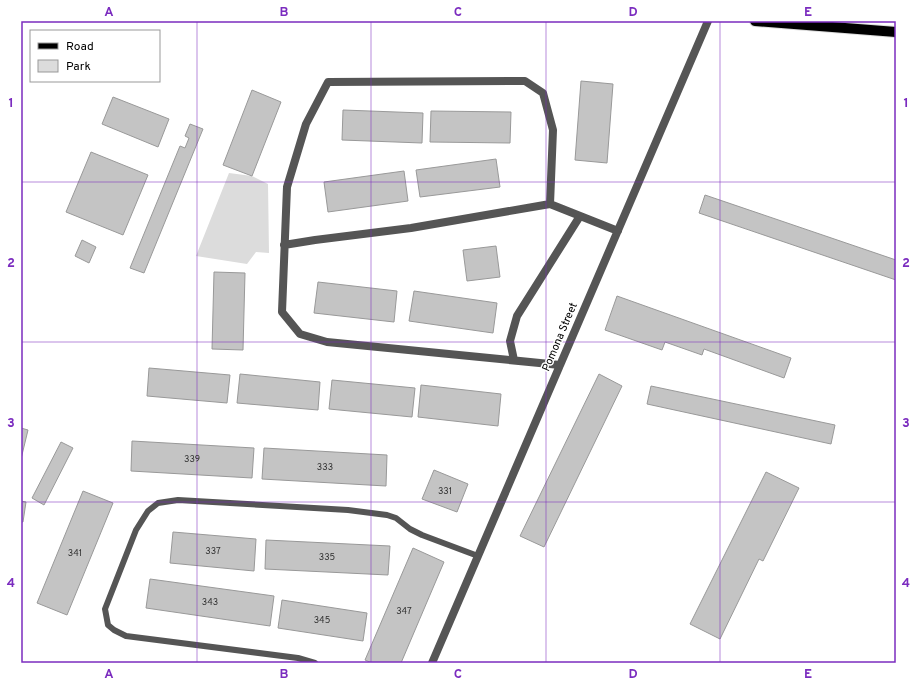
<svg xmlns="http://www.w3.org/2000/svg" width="917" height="684" viewBox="0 0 917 684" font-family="Overpass,sans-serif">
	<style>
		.green { fill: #dcdcdc }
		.building { fill: #c4c4c4; stroke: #999 }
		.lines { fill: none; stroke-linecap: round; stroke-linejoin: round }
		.primary-casing { stroke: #dbdbdb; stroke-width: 12 }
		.lane { stroke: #555; stroke-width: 6 }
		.street { stroke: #555; stroke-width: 8 }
		.primary { stroke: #000; stroke-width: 10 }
		.grid { fill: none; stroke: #7b2cbf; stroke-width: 1; stroke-opacity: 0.55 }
		.labels { text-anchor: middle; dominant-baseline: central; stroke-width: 3; stroke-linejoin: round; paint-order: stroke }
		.number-label { font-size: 9px; fill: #313131 }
		.street-label { font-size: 11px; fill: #000; stroke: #fff }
		.neatline { fill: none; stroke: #7b2cbf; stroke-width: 1.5 }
		.grid-label { font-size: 13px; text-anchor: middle; font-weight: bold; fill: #7b2cbf }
	</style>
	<rect width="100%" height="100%" fill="#fff"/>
	<path class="green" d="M229,173l23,3 16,8 1,69 -13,-1 -9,12 -51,-8z"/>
	<path class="building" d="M581,81l32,3 -6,79 -32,-3z
		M252,90l29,12 -29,74 -29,-11z
		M113,97l56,22 -11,28 -56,-23z
		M343,110l80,3 -1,30 -80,-3z
		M431,111l80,1 -1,31 -80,-1z
		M190,124l13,5 -59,144 -14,-5 50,-122 5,2 4,-10 -4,-2z
		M91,152l57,23 -25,60 -57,-23z
		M496,159l4,28 -80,10 -4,-27z
		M404,171l4,30 -80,11 -4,-30z
		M705,195l191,65v20l-197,-67z
		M82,240l14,7 -7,16 -14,-7z
		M496,246l4,31 -33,4 -4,-31z
		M214,272l31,1 -2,77 -31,-1z
		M318,282l79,9 -3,31 -80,-9z
		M414,291l83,12 -4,30 -84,-12z
		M617,296l174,62 -7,20 -80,-29 -2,6 -37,-13 -3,8 -57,-20z
		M149,368l81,7 -3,28 -80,-7z
		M240,374l80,8 -2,28 -81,-7z
		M599,374l23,12 -78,161 -24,-11z
		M332,380l83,8 -3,29 -83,-8z
		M421,385l80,9 -3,32 -80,-9z
		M651,386l184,39 -4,19 -184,-40z
		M21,428l7,2 -7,29z
		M132,441l122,7 -2,30 -121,-7z
		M61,442l12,6 -29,57 -12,-7z
		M264,448l123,7 -1,31 -124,-7z
		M434,470l34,14 -11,28 -35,-13z
		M766,472l33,16 -36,73 -4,-2 -39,80 -30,-15z
		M83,491l30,12 -46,112 -30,-12z
		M21,501l5,1 -3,20h-2z
		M173,532l83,7 -2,32 -84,-8z
		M266,540l124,6 -2,29 -123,-6z
		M413,548l31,14 -43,101h-29l-7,-3z
		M150,579l124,17 -4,30 -124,-18z
		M282,600l85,13 -4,28 -85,-13z"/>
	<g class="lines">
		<defs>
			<path id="primary" d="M755,21l141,11"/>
		</defs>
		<use href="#primary" class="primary-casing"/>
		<path class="lane" d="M315,663l-17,-5 -172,-22 -12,-6 -6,-5 -3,-16 31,-79 12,-19 10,-8 20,-3 170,10 39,5 9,3 14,11 12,6 56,21"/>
		<path class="street" d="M284,245l31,-5 96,-12 139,-24
			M514,360l-4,-19 7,-25 63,-100
			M560,365l-233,-23 -27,-8 -18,-22 5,-125 19,-63 22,-42 197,-1 18,12 10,37 -3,74 68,27
			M432,663l276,-642"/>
		<use href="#primary" class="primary"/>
	</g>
	<path class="grid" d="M197,21v642M371,21v642M546,21v642M720,21v642M21,182h875M21,342h875M21,502h875"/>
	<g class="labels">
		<g class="number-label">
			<text x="192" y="459">339</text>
			<text x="325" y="467">333</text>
			<text x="445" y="491">331</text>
			<text x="213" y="551">337</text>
			<text x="75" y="553">341</text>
			<text x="327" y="557">335</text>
			<text x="210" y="602">343</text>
			<text x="404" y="611">347</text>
			<text x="322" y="620">345</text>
		</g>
		<g class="street-label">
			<text transform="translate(560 337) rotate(-67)">Pomona Street</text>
		</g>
	</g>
	<rect width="917" height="684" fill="none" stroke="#ffffff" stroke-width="44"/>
	<rect x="30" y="30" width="130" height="52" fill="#ffffff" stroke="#999999"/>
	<rect x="38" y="43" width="20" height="6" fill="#000000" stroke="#999999"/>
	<text x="66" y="50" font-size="12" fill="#000000">Road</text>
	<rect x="38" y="60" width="20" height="12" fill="#dcdcdc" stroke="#999999"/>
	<text x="66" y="70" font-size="12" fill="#000000">Park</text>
	<rect x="22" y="22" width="873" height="640" class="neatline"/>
	<g class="grid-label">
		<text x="109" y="16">A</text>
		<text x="284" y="16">B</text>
		<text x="458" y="16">C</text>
		<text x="633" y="16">D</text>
		<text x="808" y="16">E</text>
		<text x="11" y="107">1</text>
		<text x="906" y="107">1</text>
		<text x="11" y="267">2</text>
		<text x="906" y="267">2</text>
		<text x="11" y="427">3</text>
		<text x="906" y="427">3</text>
		<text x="11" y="587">4</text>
		<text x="906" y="587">4</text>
		<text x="109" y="678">A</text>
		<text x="284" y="678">B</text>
		<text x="458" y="678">C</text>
		<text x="633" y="678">D</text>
		<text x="808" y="678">E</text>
	</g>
</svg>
